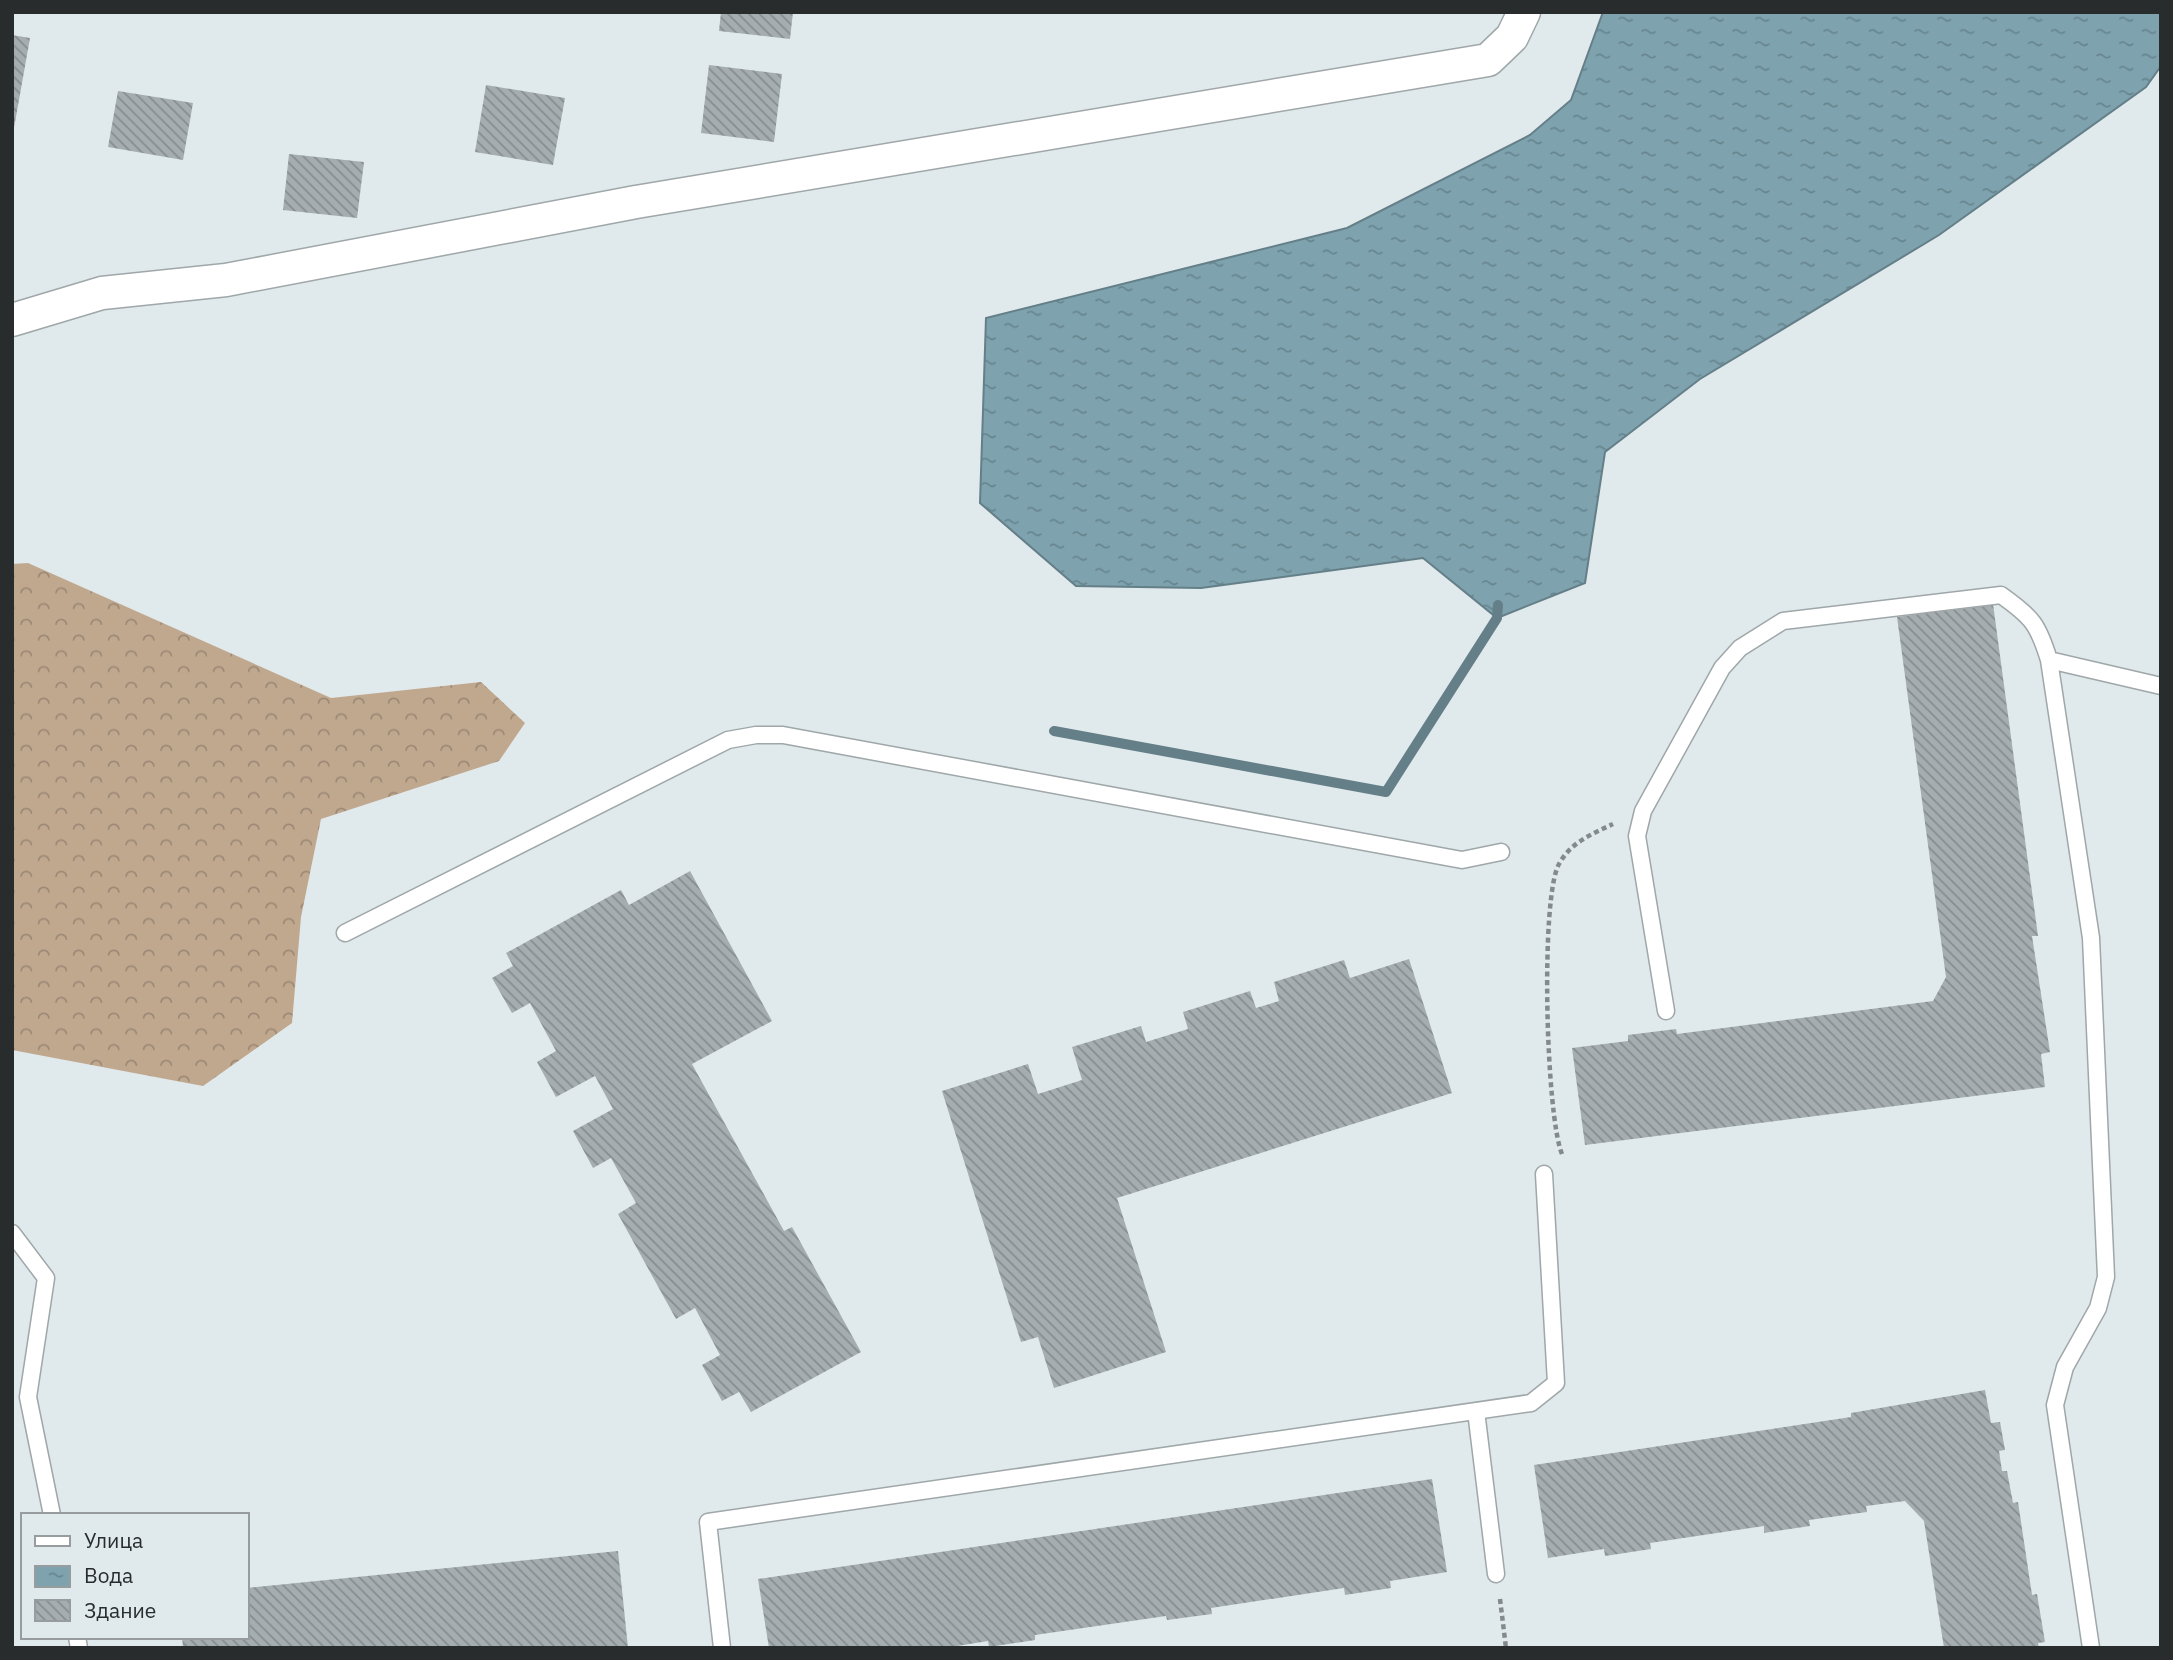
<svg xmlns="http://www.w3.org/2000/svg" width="2173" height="1660" viewBox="0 0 2173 1660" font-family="'IBM Plex Sans',sans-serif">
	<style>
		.forest { fill: url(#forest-crowns) }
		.water { fill: url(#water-ripples); stroke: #647f88; stroke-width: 2 }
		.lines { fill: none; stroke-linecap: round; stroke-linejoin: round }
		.stream { stroke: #647f88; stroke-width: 10 }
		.building { fill: url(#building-back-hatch) }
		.service-casing { stroke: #9fa7a9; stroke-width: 19 }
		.minor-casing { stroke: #9fa7a9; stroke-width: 35 }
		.path { stroke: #848a8b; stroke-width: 4.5; stroke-dasharray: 5 3.5; stroke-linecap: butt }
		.service { stroke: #fff; stroke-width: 16 }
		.minor { stroke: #fff; stroke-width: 32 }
	</style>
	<defs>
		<pattern id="forest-crowns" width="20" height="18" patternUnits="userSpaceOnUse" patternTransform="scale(1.75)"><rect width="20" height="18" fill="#c0a88f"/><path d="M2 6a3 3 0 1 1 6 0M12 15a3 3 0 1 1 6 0" fill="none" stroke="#9c8975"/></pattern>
		<pattern id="water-ripples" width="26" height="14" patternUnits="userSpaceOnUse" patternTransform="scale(1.75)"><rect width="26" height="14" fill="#7ea3af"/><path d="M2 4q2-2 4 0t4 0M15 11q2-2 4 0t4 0" fill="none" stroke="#67858f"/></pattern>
		<pattern id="building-back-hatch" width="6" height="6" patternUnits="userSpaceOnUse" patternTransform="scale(1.75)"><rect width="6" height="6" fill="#a5adb0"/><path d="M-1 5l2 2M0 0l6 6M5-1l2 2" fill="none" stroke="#868d90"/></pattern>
	</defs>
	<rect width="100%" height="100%" fill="#e0e9eb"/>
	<path class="forest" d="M28,563l303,135 150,-16 44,41 -26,38 -178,58 -20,98 -9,106 -89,63 -191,-36v-486z"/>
	<path class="water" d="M1603,12h558v54l-15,21 -207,148 -239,144 -95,73 -20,131 -88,35 -74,-60 -222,30 -125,-2 -96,-83 6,-185 361,-90 183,-93 41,-35z"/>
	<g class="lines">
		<path class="stream" d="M1054,731l332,61 111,-174 1,-13"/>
	</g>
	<path class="building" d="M721,12h72l-3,27 -71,-8z
		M12,35l18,3 -16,90h-2z
		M709,65l73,9 -8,68 -73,-9z
		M486,85l79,13 -12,67 -78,-13z
		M118,91l75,12 -10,57 -75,-13z
		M289,154l75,8 -7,56 -74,-8z
		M1993,604l45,332h-6l18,116 -9,2 4,33 -460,58 -13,-97 56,-7v-6l48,-6 1,5 256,-33 13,-24 -49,-360z
		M690,871l82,150 -80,43 92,167 8,-4 69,125 -110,60 -12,-20 -17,9 -20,-36 18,-10 -25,-47 -19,11 -58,-105 18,-11 -25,-45 -18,10 -20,-37 40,-22 -18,-33 -39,21 -19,-35 19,-11 -26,-48 -18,10 -20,-35 21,-12 -7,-13 115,-63 8,15z
		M1409,959l43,134 -335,105 49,154 -112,36 -16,-51 -17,5 -79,-251 86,-27 10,30 44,-14 -10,-33 69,-21 5,16 42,-13 -5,-17 67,-21 6,17 23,-7 -5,-19 70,-22 6,18z
		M1985,1390l6,33 9,-1 5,28 -6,1 3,20h5l6,32 5,-1 14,93 5,-1 8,48 -7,1 1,5h-95l-20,-127 -19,-20 -39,5 1,6 -58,8 1,6 -46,7v-7l-114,17 1,6 -46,7 -1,-7 -56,9 -14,-93 317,-48v-4z
		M1432,1479l15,93 -57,9 1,7 -46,7 -1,-7 -133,20 1,6 -45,6 -1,-4 -131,19v5l-46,7 -1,-6 -43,7h-176l-11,-69z
		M618,1551l10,97h-445l-1,-11h65v-49z"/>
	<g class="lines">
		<defs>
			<path id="service" d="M2049,660l112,26
				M345,933l383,-193 28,-5h27l679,125 39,-8
				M1666,1011l-29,-175 6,-25 79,-143 18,-20 43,-27 218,-26c31,22 37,29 48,65l42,278 15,339 -8,31 -33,59 -10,38 36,243
				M12,1233l34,45 -18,119 24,118
				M1476,1411l20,163
				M77,1637l2,11
				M722,1648l-14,-126 823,-119 25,-20 -12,-209"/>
			<path id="minor" d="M12,320l90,-27 124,-13 410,-78 852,-142 24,-23 12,-25"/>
		</defs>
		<use href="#service" class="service-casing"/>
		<use href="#minor" class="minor-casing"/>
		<path class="path" d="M1562,1154c-16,-38 -22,-256 -3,-290 12,-22 33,-30 54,-40
			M1500,1599l6,49"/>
		<use href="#service" class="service"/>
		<use href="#minor" class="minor"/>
	</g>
	<rect width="2173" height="1660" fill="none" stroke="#292c2d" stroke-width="28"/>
	<rect x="21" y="1513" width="228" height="126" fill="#e0e9eb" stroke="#979d9f" stroke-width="2"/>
	<rect x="35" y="1536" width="35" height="10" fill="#ffffff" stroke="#979d9f" stroke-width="2"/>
	<text x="84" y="1548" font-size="21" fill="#292c2d">Улица</text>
	<rect x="35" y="1566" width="35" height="21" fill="url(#water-ripples)" stroke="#979d9f" stroke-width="2"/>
	<text x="84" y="1583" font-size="21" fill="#292c2d">Вода</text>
	<rect x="35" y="1600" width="35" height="21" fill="url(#building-back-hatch)" stroke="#979d9f" stroke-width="2"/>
	<text x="84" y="1618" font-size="21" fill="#292c2d">Здание</text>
</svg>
